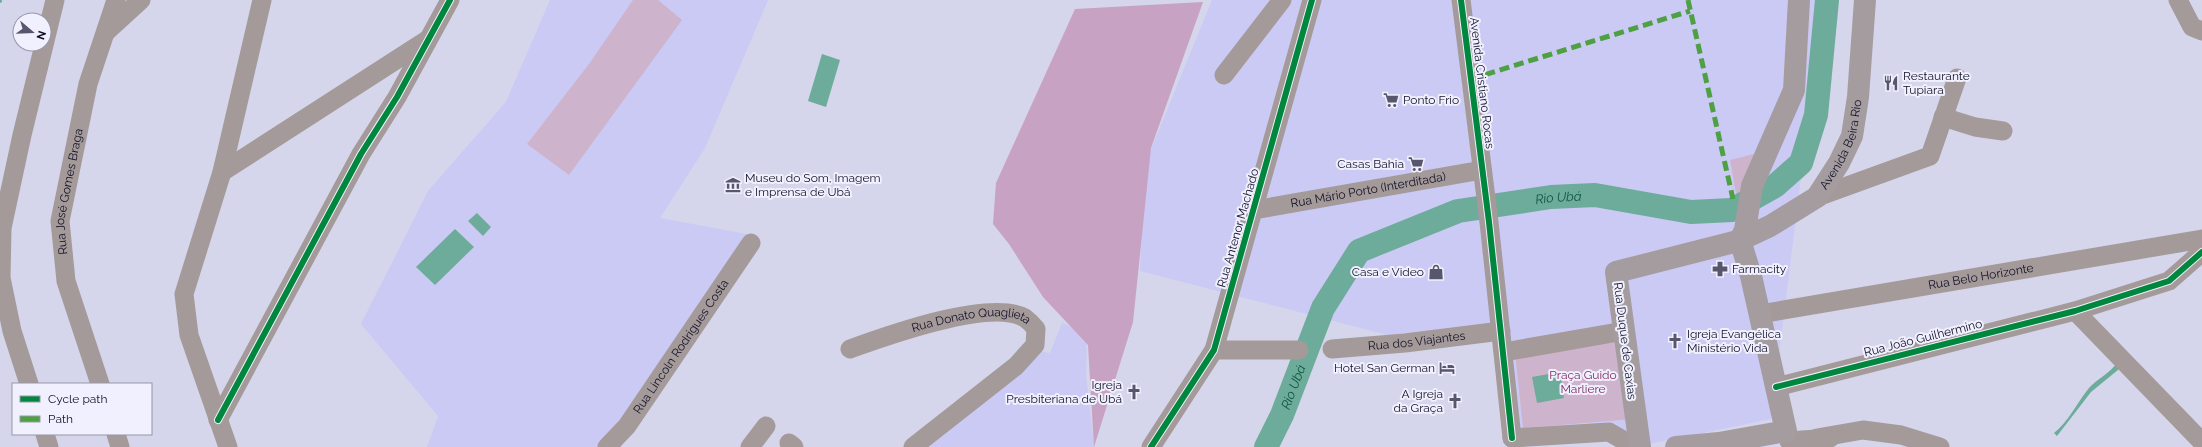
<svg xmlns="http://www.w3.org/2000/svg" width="2202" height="447" viewBox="0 0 2202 447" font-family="Raleway,sans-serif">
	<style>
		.built { fill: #cacaf4 }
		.green { fill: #ceb3cc }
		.forest { fill: #c8a2c2 }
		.water { fill: #6dac9a }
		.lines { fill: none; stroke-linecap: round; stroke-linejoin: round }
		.stream { stroke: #6dac9a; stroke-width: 4 }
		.river { stroke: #6dac9a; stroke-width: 24 }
		.minor { stroke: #a49a99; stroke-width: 19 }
		.major { stroke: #a59ca0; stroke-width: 22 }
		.quiet { stroke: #4ea042; stroke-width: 5; stroke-dasharray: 10 5; stroke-linecap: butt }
		.cycleway-casing { stroke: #f0f0fe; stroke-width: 8 }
		.cycleway { stroke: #00873e; stroke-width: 6 }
		.labels { text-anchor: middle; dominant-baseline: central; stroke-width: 4; stroke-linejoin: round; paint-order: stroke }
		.poi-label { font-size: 12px; fill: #131128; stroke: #f0f0fe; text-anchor: start }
		.street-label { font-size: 12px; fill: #131128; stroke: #f0f0fe }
		.park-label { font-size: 12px; fill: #812d63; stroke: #f0f0fe }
		.water-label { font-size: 13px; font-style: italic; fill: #0f553d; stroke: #f0f0fe }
	</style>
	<rect width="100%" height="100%" fill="#d5d5eb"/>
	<path class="built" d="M550,0h218l-63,148 -45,70 92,17 -130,182 -25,30h-170l11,-31 -77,-92 67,-133 78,-89z
		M1212,0h611l-52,419 -127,26 -140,-14 -12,-101 -85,10 -267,-69 5,-107z
		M1062,323l25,10 -1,42 8,72h-165l110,-96 11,2z"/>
	<path class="green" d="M633,0h25l24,20 -113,155 -42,-31 62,-80z
		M1758,153l-15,43 -6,3 -7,-39z
		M1619,336l14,83 -110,9 -8,-75z"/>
	<path class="forest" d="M1203,2l-52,146 -18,174 -39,125 -6,-102 -45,-48 -34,-53 -16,-20 3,-41 79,-174z"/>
	<path class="water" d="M822,54l18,6 -14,47 -18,-6z
		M477,213l14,14 -8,9 -15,-15z
		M455,229l19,18 -39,38 -19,-18z
		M2117,363l7,2 -33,27 -34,44 -3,-3c14,-11 23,-30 35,-45 8,-9 20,-14 28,-25z
		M1560,372l4,26 -27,5 -5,-26z"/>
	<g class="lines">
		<path class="stream" d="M0,1v-1"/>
		<path class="river" id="s1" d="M1266,447l16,-32 41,-107 36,-57 99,-40 93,-14 44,-2 96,17 41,-2 43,-24 26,-23 15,-48 11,-115"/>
		<g class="minor">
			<path d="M1461,0l28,222 23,216"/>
			<path d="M2178,0l14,27 10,4"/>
			<path d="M106,32l35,-32"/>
			<path d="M1224,75l58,-75"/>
			<path d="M1943,117l32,10 28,4"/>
			<path d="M222,172l205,-132"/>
			<path d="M1817,197l113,-41 27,-78"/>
			<path id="s2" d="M1254,210l228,-40"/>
			<path d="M2075,311l127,131"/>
			<path id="s3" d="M1760,314l442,-75"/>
			<path id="s4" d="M850,349c36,-13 141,-51 175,-31 4,3 8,7 11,11l-1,16 -19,21 -103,81"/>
			<path id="s5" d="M1332,349l73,-6 96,-12"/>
			<path d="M1214,350h85"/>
			<path d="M1504,352l120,-21"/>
			<path d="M29,384l-17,-53 -11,-53 1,-50 20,-93 33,-135"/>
			<path id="s6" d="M100,384l-34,-103 -6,-60 28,-137 28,-84"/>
			<path d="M1776,387l299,-76 94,-30 33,-29"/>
			<path d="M218,420l143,-266 36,-57 53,-97"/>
			<path d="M45,434l4,13"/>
			<path d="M116,434l4,13"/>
			<path d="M1512,438l97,-6 26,15"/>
			<path d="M1817,438l46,-8 38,5 39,12"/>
			<path d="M1789,441l41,-3"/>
			<path d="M789,443l5,4"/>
			<path d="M228,447l-39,-112 -5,-41 38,-122 40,-172"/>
			<path id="s7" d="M607,447l20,-21 124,-183"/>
			<path d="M750,447l16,-21"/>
			<path d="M1151,447l63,-97 98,-350"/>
		</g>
		<g class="major">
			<path d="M1740,240l5,-10 7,-44 42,-96 5,-90"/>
			<path id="s8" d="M1640,447l-24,-175 122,-31 32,-15 47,-29 22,-34 13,-27 6,-39 7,-97"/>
			<path d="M1676,447l43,-4 67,-12 -35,-155 -11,-36"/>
		</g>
		<path class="quiet" d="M1688,0l45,199
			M1471,79l219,-68"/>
		<defs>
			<path id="cycleway" d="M1461,0l28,222 23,216
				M1776,387l299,-76 94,-30 33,-29
				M218,420l143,-266 36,-57 53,-97
				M1151,447l63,-97 98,-350"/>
		</defs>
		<use href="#cycleway" class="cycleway-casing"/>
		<use href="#cycleway" class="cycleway"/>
	</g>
	<defs>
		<symbol id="restaurant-bare" viewBox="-9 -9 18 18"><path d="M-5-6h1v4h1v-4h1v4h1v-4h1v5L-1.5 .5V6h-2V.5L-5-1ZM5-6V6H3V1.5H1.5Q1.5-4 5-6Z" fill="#57566c" stroke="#f0f0fe" stroke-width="2.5" paint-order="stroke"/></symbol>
		<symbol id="supermarket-bare" viewBox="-9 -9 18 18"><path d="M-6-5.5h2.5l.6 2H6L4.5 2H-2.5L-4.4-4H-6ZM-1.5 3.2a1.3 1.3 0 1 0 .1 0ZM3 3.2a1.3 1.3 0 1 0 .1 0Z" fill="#57566c" stroke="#f0f0fe" stroke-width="2.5" paint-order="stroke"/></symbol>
		<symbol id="museum-bare" viewBox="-9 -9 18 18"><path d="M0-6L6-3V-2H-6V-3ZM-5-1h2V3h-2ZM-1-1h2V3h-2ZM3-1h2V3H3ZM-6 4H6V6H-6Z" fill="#57566c" stroke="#f0f0fe" stroke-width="2.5" paint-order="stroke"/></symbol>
		<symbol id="pharmacy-bare" viewBox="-9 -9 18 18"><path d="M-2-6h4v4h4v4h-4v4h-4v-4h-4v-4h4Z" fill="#57566c" stroke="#f0f0fe" stroke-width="2.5" paint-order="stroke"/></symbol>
		<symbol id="shop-bare" viewBox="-9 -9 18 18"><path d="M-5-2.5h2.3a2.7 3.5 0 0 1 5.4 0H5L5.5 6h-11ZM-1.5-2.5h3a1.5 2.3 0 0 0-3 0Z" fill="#57566c" stroke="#f0f0fe" stroke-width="2.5" paint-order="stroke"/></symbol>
		<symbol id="church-bare" viewBox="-9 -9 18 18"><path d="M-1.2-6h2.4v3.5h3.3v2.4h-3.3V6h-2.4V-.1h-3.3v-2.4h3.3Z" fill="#57566c" stroke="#f0f0fe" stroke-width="2.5" paint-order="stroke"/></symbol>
		<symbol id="hotel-bare" viewBox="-9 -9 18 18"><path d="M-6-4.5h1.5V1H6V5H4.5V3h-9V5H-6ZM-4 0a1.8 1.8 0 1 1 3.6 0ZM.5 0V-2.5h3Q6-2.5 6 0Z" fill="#57566c" stroke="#f0f0fe" stroke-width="2.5" paint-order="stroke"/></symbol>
	</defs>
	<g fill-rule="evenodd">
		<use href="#restaurant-bare" x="1880" y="72" width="22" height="22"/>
		<use href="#supermarket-bare" x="1380" y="89" width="22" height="22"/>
		<use href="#supermarket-bare" x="1405" y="153" width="22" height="22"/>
		<use href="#museum-bare" x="722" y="174" width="22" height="22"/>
		<use href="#pharmacy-bare" x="1709" y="258" width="22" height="22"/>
		<use href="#shop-bare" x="1425" y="261" width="22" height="22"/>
		<use href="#church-bare" x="1664" y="330" width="22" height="22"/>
		<use href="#hotel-bare" x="1436" y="357" width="22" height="22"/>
		<use href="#church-bare" x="1123" y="381" width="22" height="22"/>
		<use href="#church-bare" x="1444" y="390" width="22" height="22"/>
	</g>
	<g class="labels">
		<g class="poi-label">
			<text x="1903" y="76">Restaurante<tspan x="1903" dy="14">Tupiara</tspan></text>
			<text x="1403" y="100">Ponto Frio</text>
			<text x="1404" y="164" text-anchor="end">Casas Bahia</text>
			<text x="745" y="178">Museu do Som, Imagem<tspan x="745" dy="14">e Imprensa de Ubá</tspan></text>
			<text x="1732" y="269">Farmacity</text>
			<text x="1424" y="272" text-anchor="end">Casa e Video</text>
			<text x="1687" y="334">Igreja Evangélica<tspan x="1687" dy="14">Ministério Vida</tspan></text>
			<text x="1435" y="368" text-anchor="end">Hotel San German</text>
			<text x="1122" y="385" text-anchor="end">Igreja<tspan x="1122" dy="14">Presbiteriana de Ubá</tspan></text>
			<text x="1443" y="394" text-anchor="end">A Igreja<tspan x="1443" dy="14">da Graça</tspan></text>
		</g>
		<g class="street-label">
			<text transform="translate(1482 83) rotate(83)">Avenida Cristiano Rocas</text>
			<text stroke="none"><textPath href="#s8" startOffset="452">Avenida Beira Rio</textPath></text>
			<text stroke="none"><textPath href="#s2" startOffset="116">Rua Mário Porto (Interditada)</textPath></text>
			<text stroke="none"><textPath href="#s6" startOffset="199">Rua José Gomes Braga</textPath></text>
			<text transform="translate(1238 228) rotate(-74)">Rua Antenor Machado</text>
			<text stroke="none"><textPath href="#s3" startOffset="224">Rua Belo Horizonte</textPath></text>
			<text stroke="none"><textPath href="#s4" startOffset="126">Rua Donato Quaglieta</textPath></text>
			<text transform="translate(1923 338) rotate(-14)">Rua João Guilhermino</text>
			<text stroke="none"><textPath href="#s5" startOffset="85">Rua dos Viajantes</textPath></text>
			<text transform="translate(1625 341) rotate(83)">Rua Duque de Caxias</text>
			<text stroke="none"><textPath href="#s7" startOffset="125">Rua Lincoln Rodrigues Costa</textPath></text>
		</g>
		<g class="park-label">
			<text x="1583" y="375">Praça Guido<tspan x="1583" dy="14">Marliere</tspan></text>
		</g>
		<g class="water-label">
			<text stroke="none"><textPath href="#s1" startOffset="426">Rio Ubá</textPath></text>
			<text stroke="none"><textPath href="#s1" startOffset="66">Rio Ubá</textPath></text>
		</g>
	</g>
	<rect x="12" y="383" width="140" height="52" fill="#f0f0fe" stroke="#9897a8"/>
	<rect x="20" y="396" width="20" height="6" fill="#00873e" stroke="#9897a8"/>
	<text x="48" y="403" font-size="12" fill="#131128">Cycle path</text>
	<rect x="20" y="416" width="20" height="6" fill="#4ea042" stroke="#9897a8"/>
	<text x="48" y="423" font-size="12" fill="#131128">Path</text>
	<g transform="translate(32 32) rotate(109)"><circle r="19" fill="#f0f0fe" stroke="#9897a8"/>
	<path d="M0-3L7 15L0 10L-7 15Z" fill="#57566c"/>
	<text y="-6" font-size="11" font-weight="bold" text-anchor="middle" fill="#131128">N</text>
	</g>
</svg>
